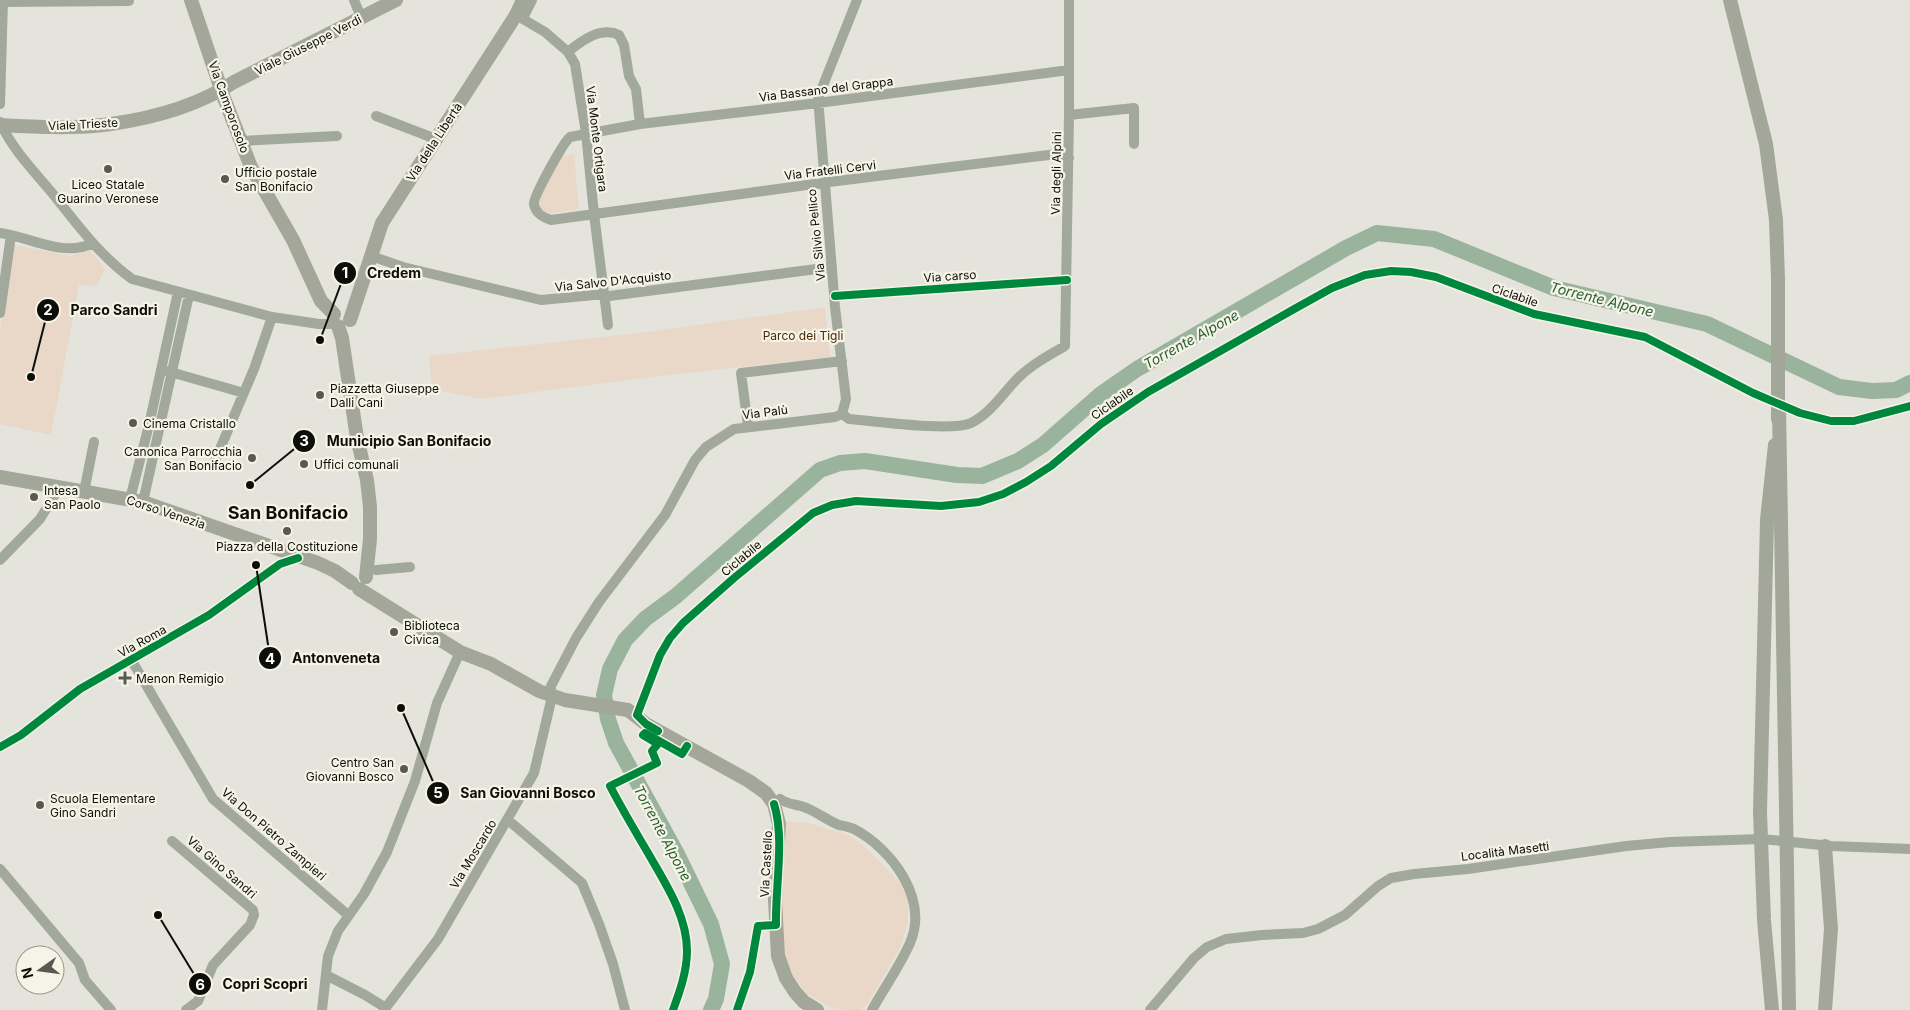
<svg xmlns="http://www.w3.org/2000/svg" width="1910" height="1010" viewBox="0 0 1910 1010" font-family="Inter,sans-serif">
	<style>
		.green { fill: #e9d7c7 }
		.lines { fill: none; stroke-linecap: round; stroke-linejoin: round }
		.river { stroke: #9ab39c; stroke-width: 16 }
		.street { stroke: #a3a89c; stroke-width: 10 }
		.secondary { stroke: #a3a79a; stroke-width: 14 }
		.secondary-bridge { stroke: #a3a79a; stroke-width: 14 }
		.cycleway-casing { stroke: #f5f4e6; stroke-width: 11 }
		.cycleway { stroke: #00873e; stroke-width: 8 }
		.poi-dot { fill: #595953; stroke: #f5f4e6; stroke-width: 2 }
		.labels { text-anchor: middle; dominant-baseline: central; stroke-width: 4.5; stroke-linejoin: round; paint-order: stroke }
		.street-label { font-size: 12px; fill: #0e0e09; stroke: #f5f4e6 }
		.poi-label { font-size: 12px; fill: #0e0e09; stroke: #f5f4e6; text-anchor: start }
		.park-label { font-size: 12px; fill: #4d2706; stroke: #f5f4e6 }
		.water-label { font-size: 14px; font-style: italic; fill: #295e35; stroke: #f5f4e6 }
		.district-label { font-size: 18px; font-weight: bold; fill: #0e0e09; stroke: #f5f4e6 }
		.leader { fill: none; stroke: #0e0e09; stroke-width: 2 }
		.callout-dot { fill: #0e0e09; stroke: #f5f4e6; stroke-width: 2 }
		.mark-label { font-size: 15px; text-anchor: middle; font-weight: bold; fill: #fff }
		.callout-label { font-size: 14px; text-anchor: middle; font-weight: bold; fill: #0e0e09; stroke: #f5f4e6; stroke-width: 4.5; stroke-linejoin: round; paint-order: stroke }
	</style>
	<rect width="100%" height="100%" fill="#e4e4dc"/>
	<path class="green" d="M574,155l5,54 -30,5 -9,-5c-5,-14 14,-40 22,-53z
		M14,245l56,11 20,-6 15,19 -9,17 -17,-1 -28,150 -51,-11v-94z
		M825,307l5,50 -177,20 -172,22 -49,-10 -3,-33 219,-24z
		M783,821l25,2 40,12 17,12 36,37 7,18v19l-7,25 -34,59 -6,5 -27,-1 -28,-16 -13,-18 -9,-21 -4,-29z"/>
	<g class="lines">
		<path class="river" d="M711,1010l5,-11 6,-35 -11,-40 -34,-70 -61,-111 -8,-24 -4,-24 6,-26 15,-29 20,-21 31,-23 144,-126 20,-7 25,-2 92,14 25,1 36,-15 25,-16 58,-51 36,-25 209,-121 31,-15 57,6 120,49 153,36 132,63 33,4 24,-1 14,-7"/>
		<path class="street" d="M354,0l7,17
			M3,2l126,-1
			M516,15l29,17 23,20 7,12 11,69 8,81 14,111
			M523,18l9,-18
			M568,52c13,-11 33,-26 51,-17l5,10 5,31 7,13 4,35
			M0,104l3,-104
			M1069,115l65,-7v36
			M376,116l60,23
			M0,122c12,27 34,49 53,72 24,30 47,62 79,85l140,38 47,7h17
			M240,141l97,-5
			M1069,158l-6,-4h-6l-228,28 -278,38c-7,-2 -16,-7 -17,-16 -1,-7 29,-61 36,-67l70,-13 178,-21 251,-33
			M0,233c31,4 63,25 93,10
			M371,256l32,11 138,33 64,-6 4,2 223,-29
			M835,296l232,-16
			M0,313l11,-78
			M167,371l77,22
			M842,414l7,5c25,2 103,13 122,4 20,-10 32,-30 47,-45 13,-13 31,-23 47,-32l4,-231v-115
			M842,414l4,-15 -11,-92 -17,-209 39,-98
			M748,426l-7,-53 101,-12
			M214,463l40,-94 18,-52
			M84,492l10,-50
			M130,499l19,-74 29,-133
			M143,502l46,-207
			M0,560l40,-41 19,-31
			M376,570l34,-3
			M132,661l81,138 135,116
			M0,747l21,-12 59,-46 129,-74 71,-51 18,-6
			M774,804l6,-5c7,5 13,5 21,7 14,4 25,14 38,19 5,1 11,2 15,4 38,20 75,70 56,114 -10,23 -26,45 -38,67
			M508,820l74,63 17,41 14,40 12,46
			M172,841l81,69 1,5 -4,10 -37,40 -15,36 -12,9
			M0,869l79,94 6,17 26,30
			M326,975l39,20 21,13
			M322,1010l6,-54 10,-25 26,-37 23,-42 28,-71 22,-78 23,-51
			M384,1010l54,-71 96,-166 17,-72v-15l25,-48 23,-36 66,-87 30,-55 11,-13 28,-18 101,-12 7,-3
			M1150,1010l44,-52 13,-11 19,-8 36,-4 41,-2 15,-4 27,-14 33,-29 13,-8 23,-4 54,-5 158,-23 44,-4 92,-3 69,7 79,3"/>
		<path class="secondary" d="M191,0l33,98 27,69 42,73 28,61 13,13
			M1730,0l36,144 10,76 2,60v139
			M0,125c36,2 75,4 111,-1 42,-6 88,-19 123,-42l162,-82
			M350,320l32,-97 134,-208 7,-15
			M338,326l4,12 15,100 10,42 3,27v32l-4,38
			M0,477l143,25 175,61 17,8 17,12
			M359,589l101,63 31,12 48,27 26,9 63,10 18,14 103,57 17,12 8,11 5,20 -4,76 3,56 8,22 9,14 9,10 13,8
			M1825,846l6,83 -6,81
			M1787,868l2,142
			M1772,1010l-8,-90 -4,-108 7,-292 8,-75"/>
		<path class="secondary-bridge" d="M1779,409l8,459"/>
		<defs>
			<path id="cycleway" d="M835,296l232,-16
				M658,731l-12,-7 -9,-9 23,-60 10,-17 13,-15 51,-45 79,-65 19,-8 24,-4 85,5 38,-4 24,-8 23,-12 25,-16 50,-42 47,-32 148,-84 36,-20 33,-13 26,-4 20,1 25,5 98,37 111,23 108,56 47,20 31,8h23l56,-15
				M0,747l21,-12 59,-46 129,-74 71,-51 18,-6
				M673,1010c7,-19 14,-39 14,-59 0,-36 -22,-68 -39,-98 -13,-22 -26,-44 -38,-67l47,-23 -5,-12 6,-7 -15,-9 2,-2 37,21 5,-8
				M737,1010l13,-38 8,-46 18,-1c-1,-37 9,-87 -2,-121"/>
		</defs>
		<use href="#cycleway" class="cycleway-casing"/>
		<use href="#cycleway" class="cycleway"/>
	</g>
	<g class="poi-dot">
		<circle cx="108" cy="169" r="5"/>
		<circle cx="225" cy="179" r="5"/>
		<circle cx="320" cy="395" r="5"/>
		<circle cx="133" cy="423" r="5"/>
		<circle cx="252" cy="458" r="5"/>
		<circle cx="304" cy="464" r="5"/>
		<circle cx="34" cy="497" r="5"/>
		<circle cx="287" cy="531" r="5"/>
		<circle cx="394" cy="632" r="5"/>
		<path d="M122.5 670.5h5v5h5v5h-5v5h-5v-5h-5v-5h5z"/>
		<circle cx="404" cy="769" r="5"/>
		<circle cx="40" cy="805" r="5"/>
	</g>
	<g class="labels">
		<g class="street-label">
			<text transform="translate(308 45) rotate(-27)">Viale Giuseppe Verdi</text>
			<text transform="translate(826 89) rotate(-7)">Via Bassano del Grappa</text>
			<text transform="translate(229 107) rotate(70)">Via Camporosolo</text>
			<text transform="translate(83 124) rotate(-3)">Viale Trieste</text>
			<text transform="translate(597 139) rotate(83)">Via Monte Ortigara</text>
			<text transform="translate(434 142) rotate(-57)">Via della Libertà</text>
			<text transform="translate(830 170) rotate(-7)">Via Fratelli Cervi</text>
			<text transform="translate(1056 173) rotate(-89)">Via degli Alpini</text>
			<text transform="translate(816 235) rotate(-96)">Via Silvio Pellico</text>
			<text transform="translate(950 276) rotate(-4)">Via carso</text>
			<text transform="translate(613 281) rotate(-6)">Via Salvo D'Acquisto</text>
			<text transform="translate(1515 295) rotate(19)">Ciclabile</text>
			<text transform="translate(1112 403) rotate(-35)">Ciclabile</text>
			<text transform="translate(765 412) rotate(-7)">Via Palù</text>
			<text transform="translate(166 512) rotate(18)">Corso Venezia</text>
			<text transform="translate(741 558) rotate(-40)">Ciclabile</text>
			<text transform="translate(142 641) rotate(-29)">Via Roma</text>
			<text transform="translate(274 834) rotate(41)">Via Don Pietro Zampieri</text>
			<text transform="translate(1505 851) rotate(-7)">Località Masetti</text>
			<text transform="translate(473 854) rotate(-59)">Via Moscardo</text>
			<text transform="translate(766 864) rotate(-87)">Via Castello</text>
			<text transform="translate(222 867) rotate(41)">Via Gino Sandri</text>
		</g>
		<g class="poi-label">
			<text x="235" y="172">Ufficio postale<tspan x="235" dy="14">San Bonifacio</tspan></text>
			<text x="108" y="184" text-anchor="middle">Liceo Statale<tspan x="108" dy="14">Guarino Veronese</tspan></text>
			<text x="330" y="388">Piazzetta Giuseppe<tspan x="330" dy="14">Dalli Cani</tspan></text>
			<text x="143" y="423">Cinema Cristallo</text>
			<text x="242" y="451" text-anchor="end">Canonica Parrocchia<tspan x="242" dy="14">San Bonifacio</tspan></text>
			<text x="314" y="464">Uffici comunali</text>
			<text x="44" y="490">Intesa<tspan x="44" dy="14">San Paolo</tspan></text>
			<text x="287" y="546" text-anchor="middle">Piazza della Costituzione</text>
			<text x="404" y="625">Biblioteca<tspan x="404" dy="14">Civica</tspan></text>
			<text x="136" y="678">Menon Remigio</text>
			<text x="394" y="762" text-anchor="end">Centro San<tspan x="394" dy="14">Giovanni Bosco</tspan></text>
			<text x="50" y="798">Scuola Elementare<tspan x="50" dy="14">Gino Sandri</tspan></text>
		</g>
		<g class="park-label">
			<text x="803" y="335">Parco dei Tigli</text>
		</g>
		<g class="water-label">
			<text transform="translate(1602 299) rotate(14)">Torrente Alpone</text>
			<text transform="translate(1191 339) rotate(-29)">Torrente Alpone</text>
			<text transform="translate(663 833) rotate(62)">Torrente Alpone</text>
		</g>
		<g class="district-label">
			<text x="288" y="512">San Bonifacio</text>
		</g>
	</g>
	<path class="leader" d="M320 340L345 273M31 377L48 310M250 485L304 441M256 565L270 658M401 708L438 793M158 915L200 984"/>
	<g class="callout-dot">
		<circle cx="320" cy="340" r="5"/>
		<circle cx="31" cy="377" r="5"/>
		<circle cx="250" cy="485" r="5"/>
		<circle cx="256" cy="565" r="5"/>
		<circle cx="401" cy="708" r="5"/>
		<circle cx="158" cy="915" r="5"/>
		<circle cx="345" cy="273" r="12"/>
		<circle cx="48" cy="310" r="12"/>
		<circle cx="304" cy="441" r="12"/>
		<circle cx="270" cy="658" r="12"/>
		<circle cx="438" cy="793" r="12"/>
		<circle cx="200" cy="984" r="12"/>
	</g>
	<g class="mark-label">
		<text x="345" y="278">1</text>
		<text x="48" y="315">2</text>
		<text x="304" y="446">3</text>
		<text x="270" y="664">4</text>
		<text x="438" y="798">5</text>
		<text x="200" y="990">6</text>
	</g>
	<g class="callout-label">
		<text x="394" y="278">Credem</text>
		<text x="114" y="315">Parco Sandri</text>
		<text x="409" y="446">Municipio San Bonifacio</text>
		<text x="336" y="663">Antonveneta</text>
		<text x="528" y="798">San Giovanni Bosco</text>
		<text x="265" y="989">Copri Scopri</text>
	</g>
	<g transform="translate(40 970) rotate(256)"><circle r="24" fill="#f5f4e6" stroke="#99988e"/>
	<path d="M0-4L9 19L0 12L-9 19Z" fill="#595953"/>
	<text y="-8" font-size="14" font-weight="bold" text-anchor="middle" fill="#0e0e09">N</text>
	</g>
</svg>
